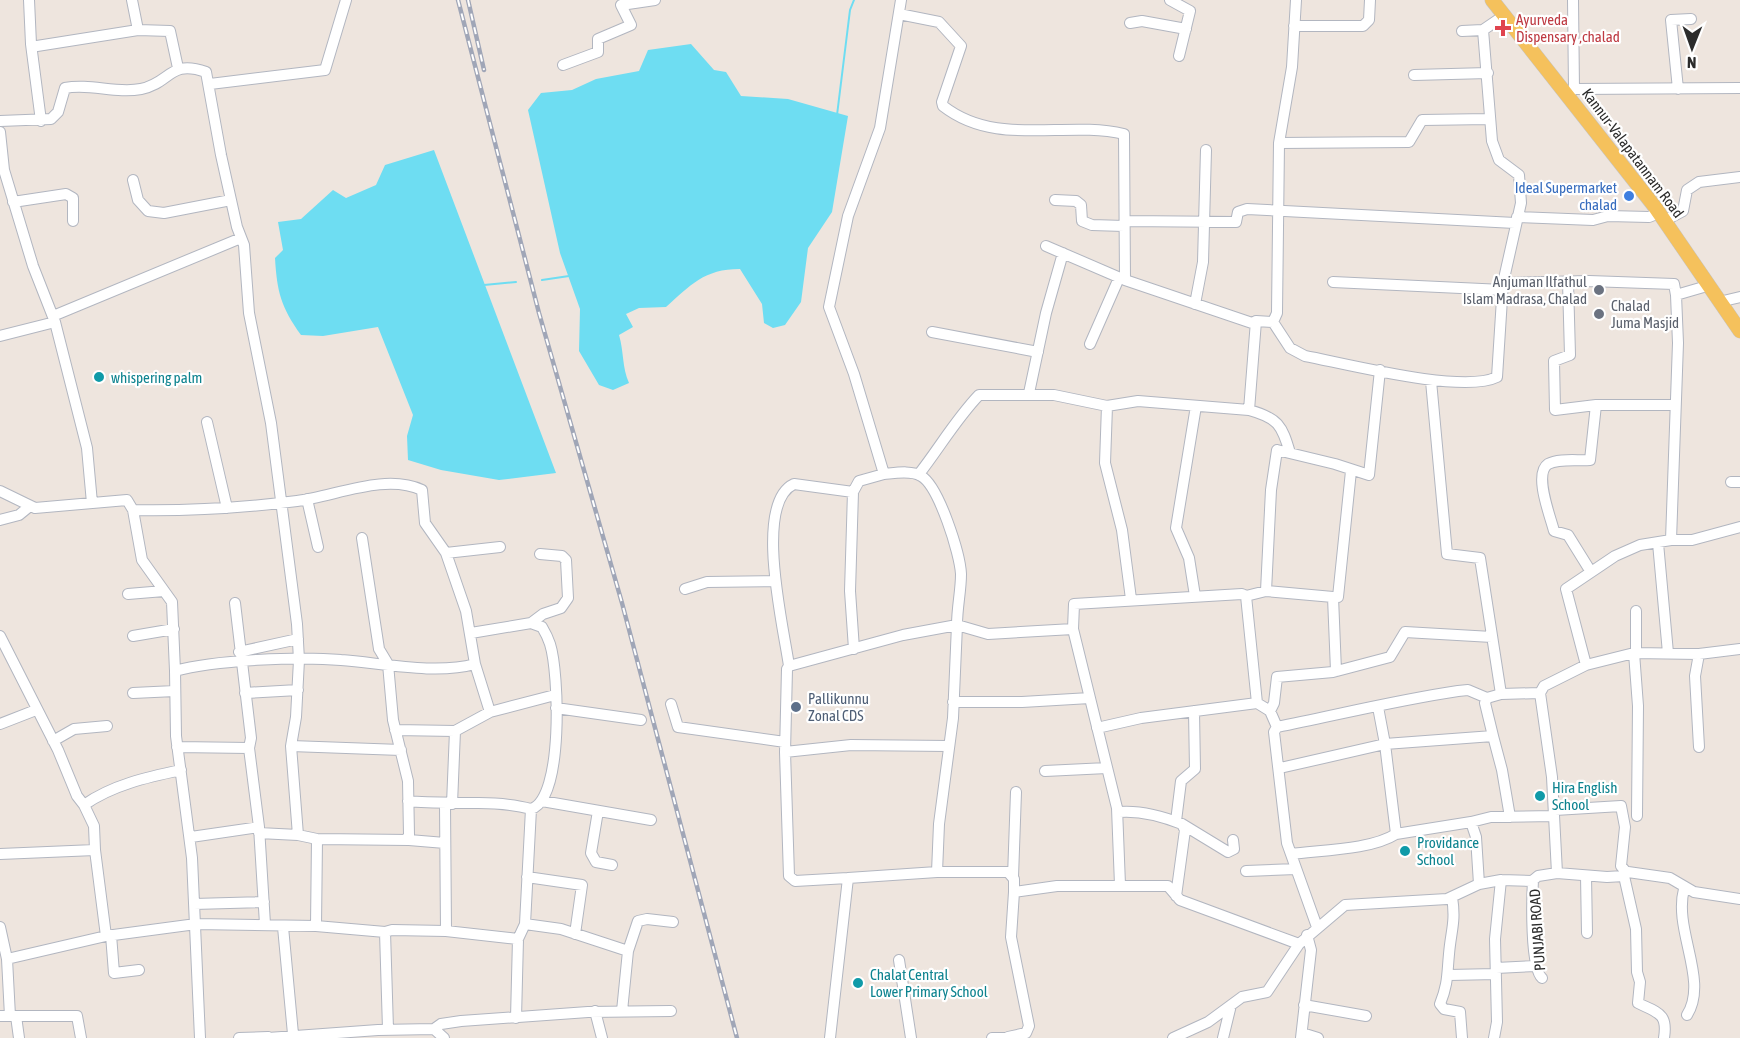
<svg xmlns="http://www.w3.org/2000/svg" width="1740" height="1038" viewBox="0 0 1740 1038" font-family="'Asap Condensed',sans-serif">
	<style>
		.water { fill: #6eddf2 }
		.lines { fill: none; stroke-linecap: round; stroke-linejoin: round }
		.stream { stroke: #6eddf2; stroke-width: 2 }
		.minor-casing { stroke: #b2b6c0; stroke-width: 12 }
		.major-casing { stroke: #c4c4c4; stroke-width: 15 }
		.minor { stroke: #fff; stroke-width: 10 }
		.major { stroke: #f5c15c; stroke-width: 14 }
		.rail-casing { stroke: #a0a6b7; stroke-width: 4.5 }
		.rail { stroke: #fff; stroke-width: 2; stroke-dasharray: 7; stroke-linecap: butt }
		.health-dot { fill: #e0444e; stroke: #fff; stroke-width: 2 }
		.shop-dot { fill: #3f7fe0; stroke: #fff; stroke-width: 2 }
		.worship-dot { fill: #6b7280; stroke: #fff; stroke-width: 2 }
		.culture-dot { fill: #0f9aa8; stroke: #fff; stroke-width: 2 }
		.service-dot { fill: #5c6f8a; stroke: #fff; stroke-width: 2 }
		.labels { text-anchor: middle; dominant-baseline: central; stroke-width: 4.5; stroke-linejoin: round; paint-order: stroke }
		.health-label { font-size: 15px; fill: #be3a42; stroke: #fff; text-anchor: start }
		.street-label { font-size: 15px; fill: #2c2c2c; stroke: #fff }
		.shop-label { font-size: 15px; fill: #366cbe; stroke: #fff; text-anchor: end }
		.worship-label { font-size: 15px; fill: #5b616d; stroke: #fff; text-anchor: end }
		.culture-label { font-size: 15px; fill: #0d838f; stroke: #fff; text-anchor: start }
		.service-label { font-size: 15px; fill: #4e5e75; stroke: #fff; text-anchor: start }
	</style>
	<rect width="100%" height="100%" fill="#eee5de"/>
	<path class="water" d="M691,44l23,26 12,2 15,24 47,3 60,17 -16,96 -24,36 -7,54 -16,23 -12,3 -9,-5 -2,-19 -22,-35c-36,0 -49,16 -74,38l-27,1 -13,6 7,13 -14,8c5,17 3,33 10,48l-16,7 -14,-5 -20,-34 1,-42 -20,-56 -32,-143 13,-17 31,-3 24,-11 43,-8 9,-21z
		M434,150l122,323 -57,7 -58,-10 -33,-10 -1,-24 6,-21 -35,-88 -55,9 -22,-1c-20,-28 -24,-43 -26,-77l8,-8 -5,-28 23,-3 32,-29 13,8 30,-13 9,-20z"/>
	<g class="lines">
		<path class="stream" d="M837,115l13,-105 4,-10
			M542,280l27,-4
			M484,285l32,-3"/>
		<defs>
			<path id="minor" d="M29,0l2,44 6,2 101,-16
				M132,0l6,30 32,1 8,37
				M1170,0l20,11 -11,45
				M1573,0l1,89
				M899,14l40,8 22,24 -19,56 1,4c54,42 121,14 181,28l1,146 127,43 4,-2
				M1130,23l12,-2 44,8
				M1294,26h69l6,-6 1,-20
				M1483,30l22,-15
				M31,44l10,77
				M563,65l35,-13v-13l33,-14 -10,-20 34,-5
				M1414,75l74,-2
				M210,84l115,-14 21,-70
				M1678,89l-7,-69 20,-1
				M1568,94l6,-5 166,-1
				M0,121l51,-2 7,-7 7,-24c25,-5 51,6 76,1 30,-6 28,-30 65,-17l15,83 16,72 7,18 5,68 22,110 26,201 2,36 -3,57 -5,29 110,4
				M0,132l4,38 29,96 22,56 32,126 5,55
				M1279,143l130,-1 13,-22 67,-1
				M133,180l5,20 10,11 16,2 67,-13
				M1055,200l21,1 5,4 1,16 10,4 32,1
				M13,202l53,-8 7,4v23
				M1517,217l76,3 15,-4 41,1 10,-4
				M1125,221l111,1 2,-10 9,-3 268,14
				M1664,221l19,-10 4,-21 12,-8 41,-5
				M1046,246l79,34
				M1333,282l170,8
				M1568,282l2,73 -16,6 1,49 41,-5h79
				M1503,283l86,-2 85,3 2,11 31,-9
				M1719,302l21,-5
				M1195,304l8,-42 3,-112
				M53,316l188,-78
				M1273,322l17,26 15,8c42,8 158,38 192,21l6,-94 18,-80 -2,-28 -20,-15 -7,-19 -9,-111 -21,1
				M1273,322l4,-9 2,-170 13,-76 4,-67
				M932,332l106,20
				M0,336l55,-14
				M1090,344l29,-66
				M1029,393l17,-80 17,-60
				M1107,406l-2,57 17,67 9,69
				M1249,410c29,8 33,15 41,43
				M207,422l20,86
				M919,474c21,-27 37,-55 60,-79h75l53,11 31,-5 111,9 7,-89 17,1
				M1731,482h9
				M0,491l35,17 92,-8 6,10c55,1 109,-2 164,-9 39,-5 88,-28 125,-11l3,33 21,30 20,58 9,53c-40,11 -93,-1 -134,-4 -41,-4 -127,0 -166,11l1,65 16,122 8,180
				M307,499l11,48
				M133,510l9,50 30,42 3,69
				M0,520l19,-5 11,-9
				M1671,540h21l48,-13
				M1658,543l10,110
				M446,553l54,-6
				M1591,572l-23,-37 -14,-4c-3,-13 -21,-57 -6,-67 11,-6 30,-3 42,-4l6,-55
				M685,589l22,-7 67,-1
				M1266,591l5,-101 6,-40 58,14 34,11 11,-105
				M128,594l36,-3
				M1195,596l-6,-38 -13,-30 20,-122
				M1246,596l11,107
				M235,603l16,135 -2,10 10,79 6,97
				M531,623l12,-9 18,-6 7,-10 -2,-38 -4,-4 -22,-2
				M0,636l58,114 19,46 7,9c28,-20 64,-28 97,-35
				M133,636l41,-7
				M854,649l-4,-58 3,-99 6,-11 25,-7
				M239,652l59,-13
				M1634,653l4,53 -1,110
				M1636,653v-42
				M475,664l15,48
				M1586,665l-20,-76 49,-33 25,-11 31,-5 7,-197 -2,-48
				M789,666c-5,-37 -36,-163 5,-182l59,8
				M1336,671l-3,-74h5l13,-126
				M133,693l42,-2
				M245,693l53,-3
				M1501,694l39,-1
				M953,702h69l68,-4
				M671,704l7,23 107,15
				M1378,707l7,37 108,-8 -8,-33 2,-5 14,-4 -21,-136 -33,-4 -16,-173
				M556,708l85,12
				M1270,711l4,-8 3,-26 56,-5 57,-15 15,-25 87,5
				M0,724l36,-14
				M1277,727c60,-12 120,-27 181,-36l10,-1 19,8
				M1097,728l44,-10 116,-15 13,8 7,16 -3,5 13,111 30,84
				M395,730l60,1 35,-19 65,-17
				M1493,736l9,34 8,47
				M53,741l21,-12 33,-3
				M291,746l7,89
				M177,747l72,1
				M1699,747l-4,-71 4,-22
				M785,752l66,-7 97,1
				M1280,768l105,-24 11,90 75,-12
				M1045,771l62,-3
				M408,801c38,4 87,-2 123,8 33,-10 28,-137 19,-165 -2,-6 -5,-12 -8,-17l-11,-4 -60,10
				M542,801l109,19
				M452,804l3,-73
				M84,805l10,21 1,24
				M445,805l1,126
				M1555,810l66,-4 4,21 -4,39 6,7
				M598,811l-7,42 5,9 16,3
				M1118,812c22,-2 44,4 64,12l3,6 -9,66
				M1176,821l5,-40 14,-12 -1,-58
				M1182,824l46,28 6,-3 -1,-9
				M259,833l39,2 19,4 92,1h-3l3,-5 -1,-54 -15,-61 -5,-56 -9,-15 -17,-111
				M191,837l68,-10
				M409,840l36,3
				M0,854l95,-4 11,86
				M1291,854c29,-4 80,-4 105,-20
				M1246,871l50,-2
				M937,872l2,-48 14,-106 4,-93 31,9 85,-5
				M1557,873l-5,-96 -12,-84 4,-7 42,-21 48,-12 65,1 41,-5
				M1586,876l1,57
				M1624,876l12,53 1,43 3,10 -2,21c20,10 30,10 26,35
				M527,877l55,8 -7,49
				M1013,877l3,-85
				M848,878l89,-6h71l6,7v13
				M1533,880c-1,17 -3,88 9,98
				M1479,884l22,-4 31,1 6,-5 19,-3 50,4 17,-1 4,-4 42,6 24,14 46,7
				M1120,885l-3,-77 -44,-179 1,-25 168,-10 4,2 20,-5 67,6
				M1684,889c-11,41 25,91 3,126
				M1452,897c4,25 -1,33 -3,57 -2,21 -1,30 -9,50l4,5 16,3 2,26
				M194,904l70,-2
				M525,924l6,-115
				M316,926l1,-87
				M0,927l7,32
				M283,927l10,107
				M385,932l3,97
				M111,935l3,38 25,-3
				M628,951l10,-30 9,-2 26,3
				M899,960l12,78
				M1496,968l40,-2
				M1449,975l47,-1
				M1304,1005l62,11
				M595,1011l7,27
				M0,1016h77l4,22
				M10,1016l-3,-57 99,-23 90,-12 120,2 69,6 7,-2 54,1 72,8
				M16,1016l3,22
				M516,1018l2,-79 7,-15 36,5 67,22 -6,60
				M434,1029l10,9
				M1302,1033l16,5
				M1008,1037l18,-4 3,-7 -18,-89 3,-45 43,-6h111l12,14 119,44 46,-39 102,-6 32,-15 -3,-47 -5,-15 20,-5 63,-1
				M239,1038l29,-1
				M268,1038l110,-8 56,-1 7,-5 20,-3 127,-9 83,-1
				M830,1038l18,-160 -53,3 -6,-5 -4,-124 2,-83 2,-3 114,-31 54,-10c0,-18 4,-34 4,-51 -1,-20 -22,-88 -40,-98 -9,-6 -26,-3 -37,-2l-30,-100 -25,-67 19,-91 32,-88 21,-128
				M992,1038h17
				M1173,1038l35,-16 34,-25 25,-5 32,-48
				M1223,1038l8,-33
				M1301,1038l10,-88 -4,-15
				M1494,1038l3,-16 -2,-83 6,-59"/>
			<path id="major" d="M1492,0l163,207 85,124"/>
		</defs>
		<use href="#minor" class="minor-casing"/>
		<use href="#major" class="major-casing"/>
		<use href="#minor" class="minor"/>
		<use href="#major" class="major"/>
		<defs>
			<path id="rail" d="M458,0l81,313 83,290 115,435
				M468,0l16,70"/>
		</defs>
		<use href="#rail" class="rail-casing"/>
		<use href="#rail" class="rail"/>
	</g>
	<path class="health-dot" d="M1500 19h6v6h6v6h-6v6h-6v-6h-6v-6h6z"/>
	<circle class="shop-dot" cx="1629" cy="196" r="6"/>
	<g class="worship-dot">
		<circle cx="1599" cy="290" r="6"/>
		<circle cx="1599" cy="314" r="6"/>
	</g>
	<g class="culture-dot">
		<circle cx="99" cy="377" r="6"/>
		<circle cx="1540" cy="796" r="6"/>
		<circle cx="1405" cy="851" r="6"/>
		<circle cx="858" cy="983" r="6"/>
	</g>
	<circle class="service-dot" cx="796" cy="707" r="6"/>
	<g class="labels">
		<g class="health-label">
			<text x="1516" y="19">Ayurveda<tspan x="1516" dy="17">Dispensary ,chalad</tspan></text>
		</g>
		<g class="street-label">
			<text transform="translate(1633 153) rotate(53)">Kannur-Valapatannam Road</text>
			<text transform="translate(1537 930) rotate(-94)">PUNJABI ROAD</text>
		</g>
		<g class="shop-label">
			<text x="1617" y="187">Ideal Supermarket<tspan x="1617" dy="17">chalad</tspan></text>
		</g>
		<g class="worship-label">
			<text x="1587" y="281">Anjuman Ilfathul<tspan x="1587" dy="17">Islam Madrasa, Chalad</tspan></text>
			<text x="1611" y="305" text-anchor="start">Chalad<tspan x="1611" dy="17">Juma Masjid</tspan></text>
		</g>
		<g class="culture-label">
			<text x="111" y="377">whispering palm</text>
			<text x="1552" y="787">Hira English<tspan x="1552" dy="17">School</tspan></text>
			<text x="1417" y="842">Providance<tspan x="1417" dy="17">School</tspan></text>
			<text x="870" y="974">Chalat Central<tspan x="870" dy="17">Lower Primary School</tspan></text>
		</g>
		<g class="service-label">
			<text x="808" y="698">Pallikunnu<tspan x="808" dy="17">Zonal CDS</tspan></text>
		</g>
	</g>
	<g transform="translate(1692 48) rotate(181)" stroke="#ffffff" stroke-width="4.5" paint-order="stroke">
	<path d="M0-4.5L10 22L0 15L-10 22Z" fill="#2c2c2c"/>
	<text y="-9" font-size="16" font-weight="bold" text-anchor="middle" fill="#2c2c2c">N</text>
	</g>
</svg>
